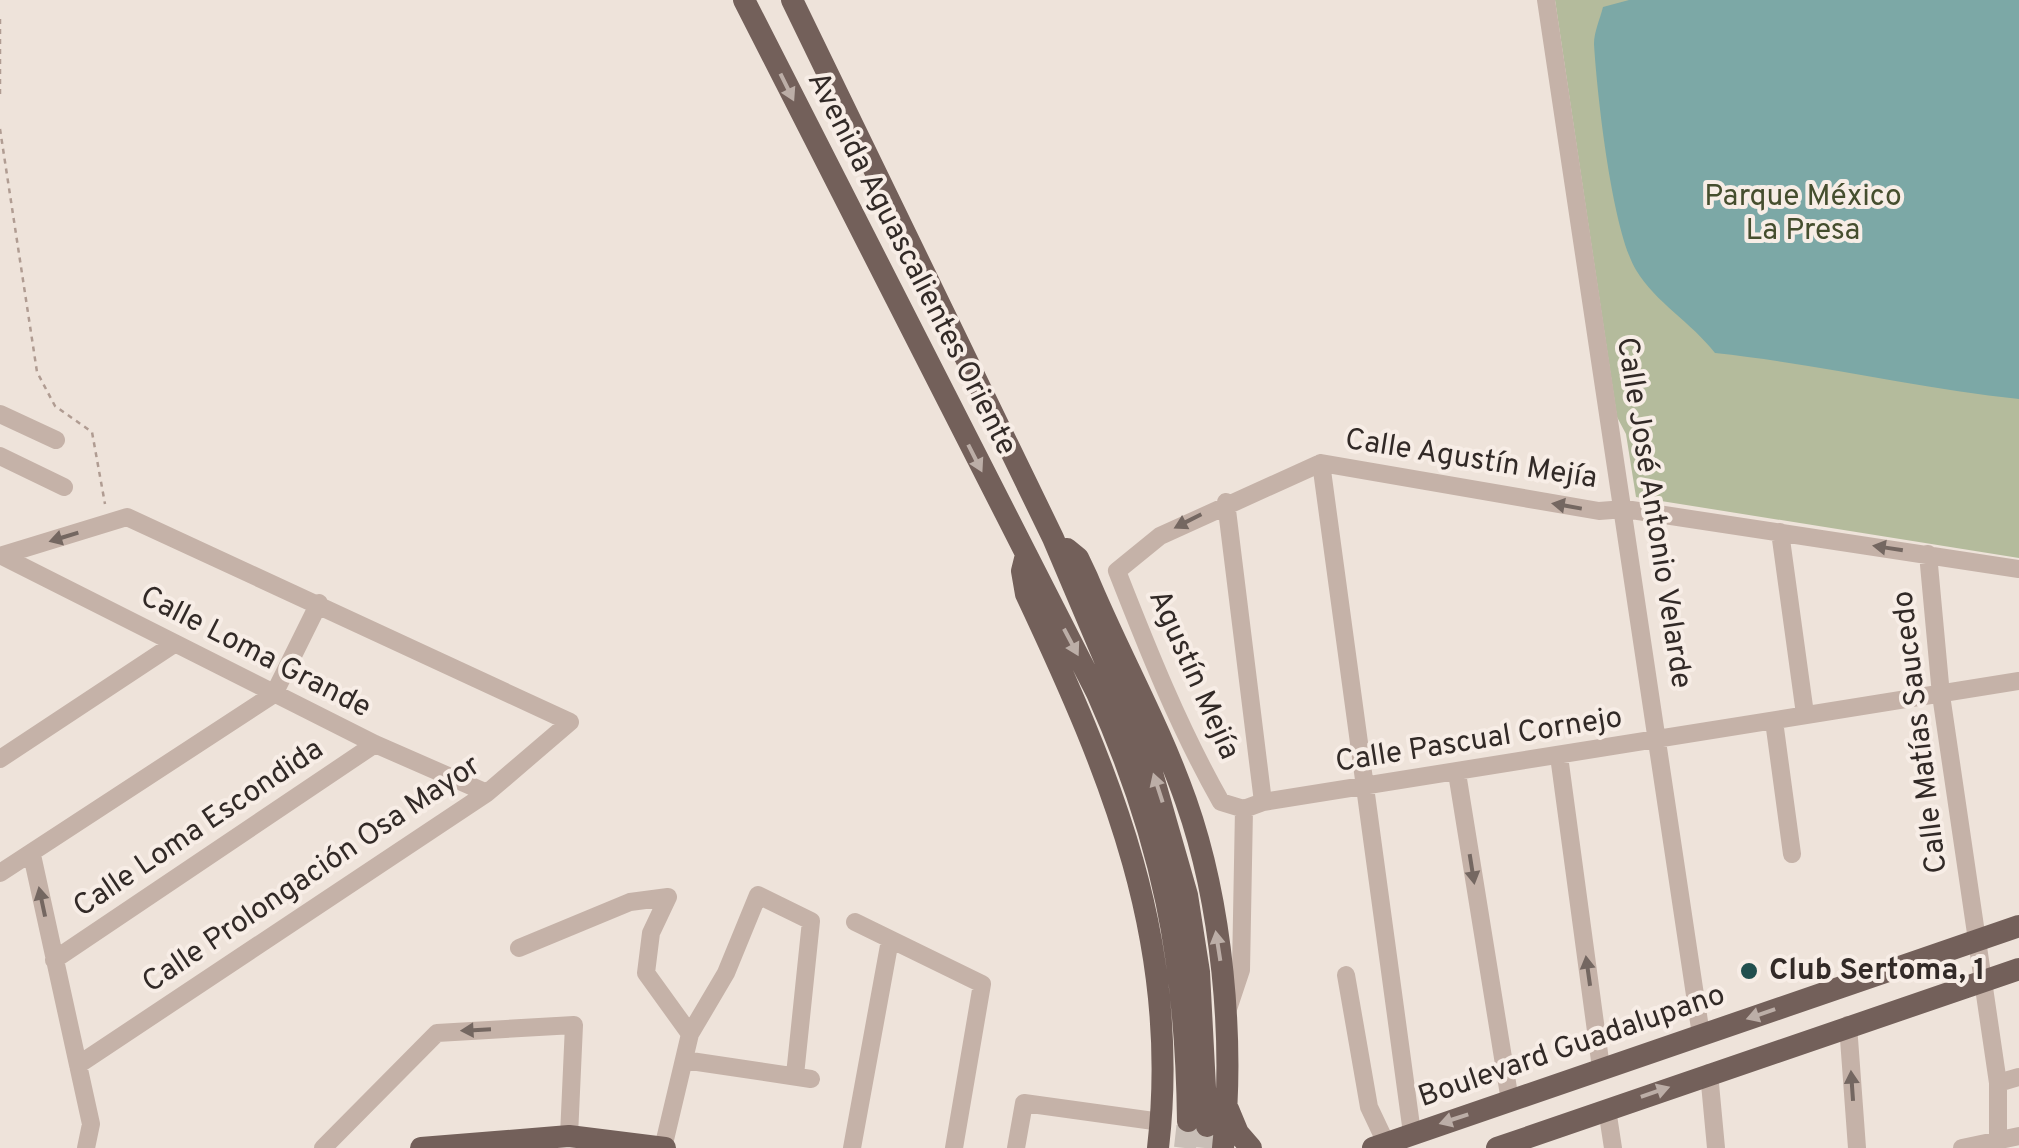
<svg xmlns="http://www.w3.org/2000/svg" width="2019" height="1148" viewBox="0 0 2019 1148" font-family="Overpass,sans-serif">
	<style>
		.green { fill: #b4bb9c }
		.water { fill: #7ca8a6 }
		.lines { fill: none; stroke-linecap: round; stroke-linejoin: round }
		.major-tunnel { stroke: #c8beb6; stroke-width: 22; stroke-dasharray: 22 11; stroke-linecap: butt }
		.path { stroke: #b09c92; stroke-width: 2.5; stroke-dasharray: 5 5; stroke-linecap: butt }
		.minor { stroke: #c5b2a8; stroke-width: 18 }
		.major { stroke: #73605a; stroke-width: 22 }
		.oneway { fill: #bcaea7 }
		.oneway2 { fill: #746761 }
		.poi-dot { fill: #214f4e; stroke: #f7ede6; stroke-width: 4 }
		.labels { text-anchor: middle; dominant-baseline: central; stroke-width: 8; stroke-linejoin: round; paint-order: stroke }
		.park-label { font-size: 30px; fill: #454e2e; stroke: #f7ede6 }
		.street-label { font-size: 30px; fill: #322a27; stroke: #f7ede6 }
		.poi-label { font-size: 30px; font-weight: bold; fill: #322a27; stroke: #f7ede6; text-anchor: start }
	</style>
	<rect width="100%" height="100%" fill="#eee3da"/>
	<path class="green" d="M1555,0h464v558l-383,-61 -10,-63 -9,-17z"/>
	<path class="water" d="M1629,0h390v399c-102,-11 -201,-35 -304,-46 -24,-31 -59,-50 -79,-83 -24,-40 -39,-176 -42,-226 0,-12 6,-25 9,-37z"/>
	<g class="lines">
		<path class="major-tunnel" d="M1185,1148l3,-27
			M1205,1148l2,-22"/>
		<path class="path" d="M0,19v77
			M0,129l37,243 18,34 37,26 13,72"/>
		<path class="minor" d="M1546,0l155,1035
			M0,414l56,26
			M0,456l64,31
			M1321,463l91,670
			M1226,502l37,300
			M1780,532l25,182
			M1928,554l13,141 57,388v58
			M0,556l127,-39 443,205 -83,71 -409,272
			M2,556l373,188 112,49
			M1774,721l18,133
			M1559,756l42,312
			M0,759l174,-115
			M1457,773l53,328
			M1244,809l-23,-7c-42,-74 -73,-152 -104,-231l43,-35 161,-73 278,48 26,-2 394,60
			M1244,809l19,-7 756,-121
			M32,855l59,269 -5,24
			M0,873l274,-179 45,-91
			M668,897l-17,36 -5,40 44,61
			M855,922l127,62 -28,164
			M519,948l111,-46 38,-5
			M54,960l321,-216
			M1346,975l23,132 17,36
			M1227,1012l14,-42 3,-161
			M1848,1025l9,123
			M684,1060l127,19
			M1709,1073l7,75
			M1998,1083l21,-6
			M1607,1109l6,39
			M323,1148l114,-115 137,-8 -5,111
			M663,1148l27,-114 36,-61 32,-78 53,26 -16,154
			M852,1148l38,-208
			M1016,1148l8,-45 137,19
			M1962,1148l57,-12"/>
		<path class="major" d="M744,0l353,693c66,147 89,268 91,428
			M792,0l261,538 97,228 37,129 12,77 8,154
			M1067,549l11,9 9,19c31,75 72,147 99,224 36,102 49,239 37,347
			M1025,559l-3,12 4,23c85,181 156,349 132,554
			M1228,1109l10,24 13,15
			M421,1148l148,-12 96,12
			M1373,1148l646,-222
			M1497,1148l522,-179"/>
	</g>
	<defs><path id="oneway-solid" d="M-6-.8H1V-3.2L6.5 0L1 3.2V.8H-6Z" transform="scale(2.5)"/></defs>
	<g class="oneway">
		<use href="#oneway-solid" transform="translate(787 87) rotate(64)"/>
		<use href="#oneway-solid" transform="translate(975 458) rotate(63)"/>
		<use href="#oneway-solid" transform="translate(1071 642) rotate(62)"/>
		<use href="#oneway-solid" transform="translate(1158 788) rotate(-108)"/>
		<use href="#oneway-solid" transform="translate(1218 946) rotate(-99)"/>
		<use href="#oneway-solid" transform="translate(1761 1014) rotate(161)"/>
		<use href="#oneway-solid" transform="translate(1655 1092) rotate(-19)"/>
		<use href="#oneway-solid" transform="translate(1454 1119) rotate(162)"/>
	</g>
	<g class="oneway2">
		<use href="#oneway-solid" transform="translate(1567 506) rotate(-170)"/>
		<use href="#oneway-solid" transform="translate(1188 521) rotate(153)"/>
		<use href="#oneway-solid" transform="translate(64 537) rotate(163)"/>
		<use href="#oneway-solid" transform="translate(1888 548) rotate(-171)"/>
		<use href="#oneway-solid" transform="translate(1472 869) rotate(81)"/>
		<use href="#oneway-solid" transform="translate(42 902) rotate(-102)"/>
		<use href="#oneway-solid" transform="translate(1588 971) rotate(-98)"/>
		<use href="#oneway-solid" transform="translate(476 1030) rotate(177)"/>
		<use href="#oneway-solid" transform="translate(1852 1086) rotate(-94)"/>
	</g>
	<circle class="poi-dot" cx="1749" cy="971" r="10"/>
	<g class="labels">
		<g class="park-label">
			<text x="1803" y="197">Parque México<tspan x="1803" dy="34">La Presa</tspan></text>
		</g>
		<g class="street-label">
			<text transform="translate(911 264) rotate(63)">Avenida Aguascalientes Oriente</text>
			<text transform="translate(1471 460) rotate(9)">Calle Agustín Mejía</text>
			<text transform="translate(1653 513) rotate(81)">Calle José Antonio Velarde</text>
			<text transform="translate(255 653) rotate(27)">Calle Loma Grande</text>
			<text transform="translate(1193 675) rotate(66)">Agustín Mejía</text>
			<text transform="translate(1921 732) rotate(-97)">Calle Matías Saucedo</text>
			<text transform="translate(1479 741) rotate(-9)">Calle Pascual Cornejo</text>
			<text transform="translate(199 829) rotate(-34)">Calle Loma Escondida</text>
			<text transform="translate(312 875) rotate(-34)">Calle Prolongación Osa Mayor</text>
			<text transform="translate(1572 1047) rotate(-19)">Boulevard Guadalupano</text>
		</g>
		<g class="poi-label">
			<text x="1769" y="971">Club Sertoma, 1</text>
		</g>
	</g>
</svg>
